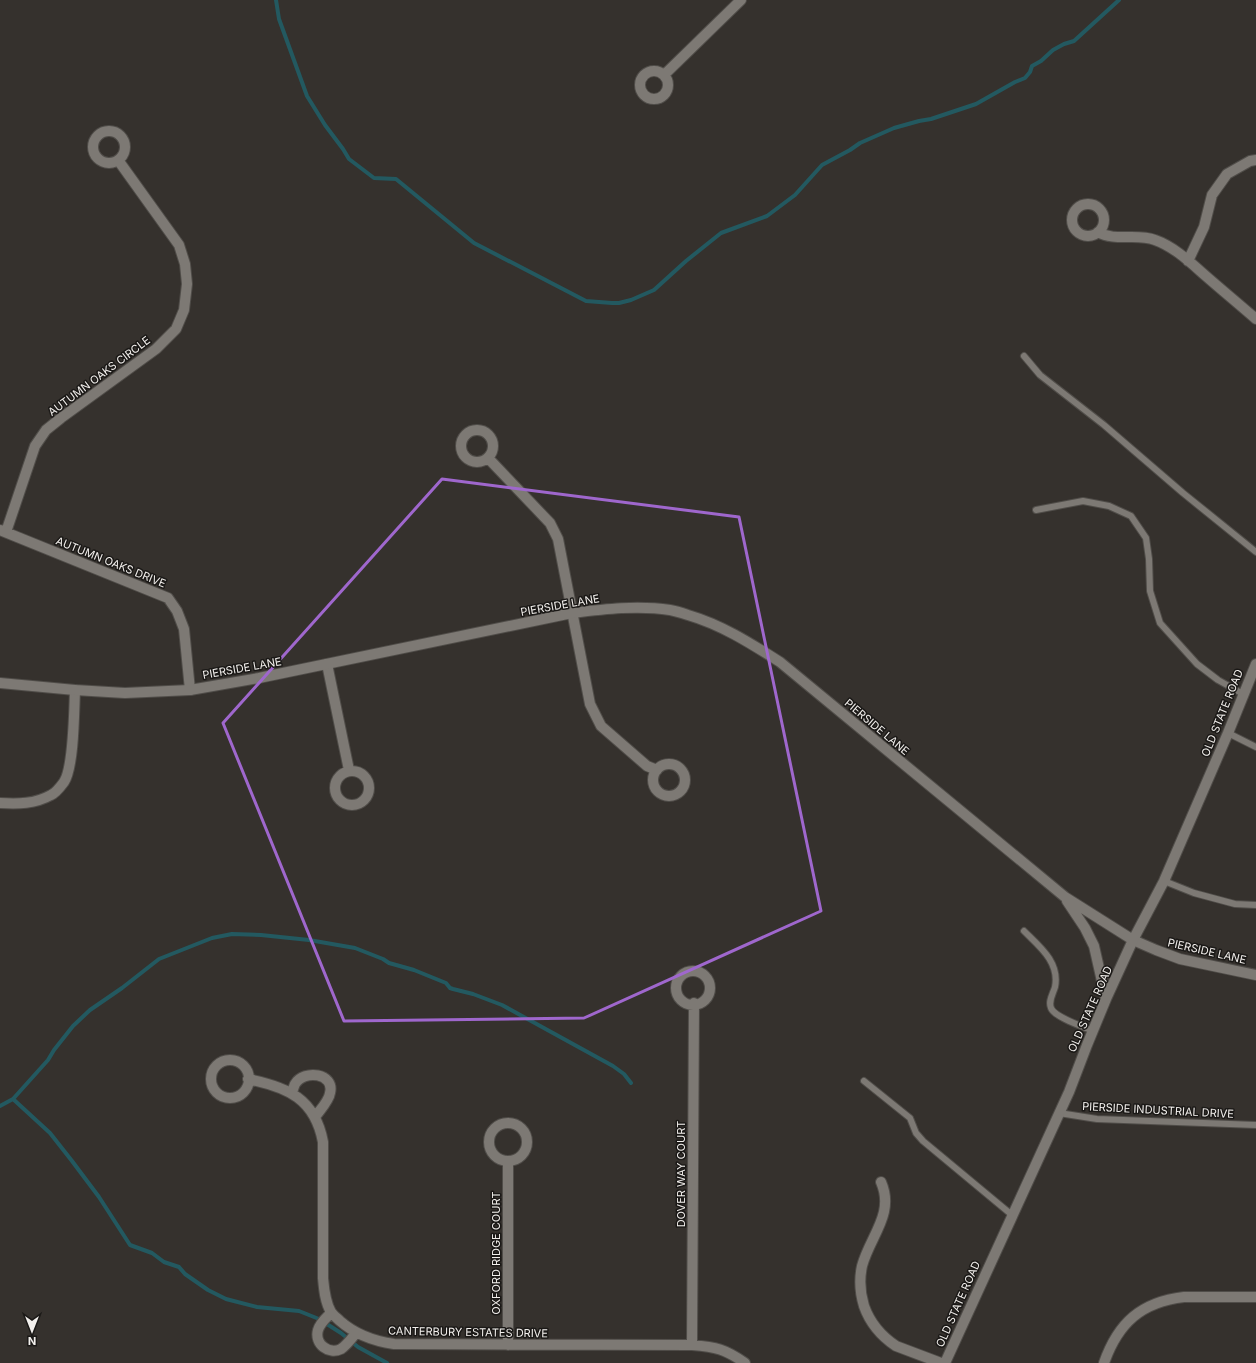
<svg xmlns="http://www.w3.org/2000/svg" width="1256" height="1363" viewBox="0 0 1256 1363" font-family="Inter,sans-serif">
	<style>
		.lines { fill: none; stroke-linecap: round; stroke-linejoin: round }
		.stream { stroke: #235960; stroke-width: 4 }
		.service-casing { stroke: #504d49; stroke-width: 8 }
		.minor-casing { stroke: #504d49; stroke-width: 12 }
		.tertiary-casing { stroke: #504d49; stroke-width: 12 }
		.service { stroke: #7d7974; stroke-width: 6 }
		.minor { stroke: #7d7974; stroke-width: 10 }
		.tertiary { stroke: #7d7974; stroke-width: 10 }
		.marked { fill: none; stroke: #9f67cd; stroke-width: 3; stroke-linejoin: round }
		.labels { text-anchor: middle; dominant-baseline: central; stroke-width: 3; stroke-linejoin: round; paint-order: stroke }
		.street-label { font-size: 11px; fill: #f3f0ed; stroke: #1b1917 }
	</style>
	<rect width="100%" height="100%" fill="#35312d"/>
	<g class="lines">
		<path class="stream" d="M276,0l3,19 28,77 18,29 18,24 6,10 25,19 22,1 78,64 112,58 26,2h7l12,-3 23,-10 32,-29 35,-28 46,-17 28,-21 27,-30 28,-15 10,-7 34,-15 25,-7 12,-2 45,-15 39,-22 10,-4 5,-6 2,-6 9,-5 12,-11 11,-6 10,-3 45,-41
			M13,1099l37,34 22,28 27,36 31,48 22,8 12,9 15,5 6,7 23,16 18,9 31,8 42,4 20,8 22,14 17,14 29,16
			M0,1106l13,-7 35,-39 6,-10 19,-24 17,-16 32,-22 37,-29 53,-21 20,-4 29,1 48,5 46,8 28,11 6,4 25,7 32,13 4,5 3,1 20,5 29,11 111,61 11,8 7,9"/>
		<defs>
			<path id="service" d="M1024,356l16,19 64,50 79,68 73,59
				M1036,510l47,-9 26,5 22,10 15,22 3,21 1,32 10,32 37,41 21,16 25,14
				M1228,733l28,14
				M1164,881l30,12 41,11 21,1
				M1024,931c15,15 36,31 31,56 -2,7 -7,14 -4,21 3,9 33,19 42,23
				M864,1081l46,37 6,15 7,8 89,74
				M1059,1113l38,6 159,6"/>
			<path id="minor" d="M640 85a14 14 0 1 1 28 0a14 14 0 1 1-28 0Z
				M664,75l77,-75
				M93 147a16 16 0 1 1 32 0a16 16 0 1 1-32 0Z
				M1072 220a16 16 0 1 1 32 0a16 16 0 1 1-32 0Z
				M1098,232c17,10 39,1 57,8 20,7 37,24 52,37 16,14 33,28 49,42
				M1188,261l16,-34 8,-32 15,-21 23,-13 6,-1
				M461 446a16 16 0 1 1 32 0a16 16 0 1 1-32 0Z
				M488,458l62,65 8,16 32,165 11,22 46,40 10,4
				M0,530l168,68 9,13 7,18 6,61
				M6,532l29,-86 11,-16 15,-12 95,-69 20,-20 8,-19 3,-26 -2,-20 -6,-19 -61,-85
				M327,664l22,106
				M653 780a16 16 0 1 1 32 0a16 16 0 1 1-32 0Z
				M335 788a17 17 0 1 1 34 0a17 17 0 1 1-34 0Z
				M0,803c18,1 35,1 51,-8 5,-2 10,-9 13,-13 10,-15 10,-71 11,-92
				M1133,940l23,10 24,9 76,16
				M676 988a17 17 0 1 1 34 0a17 17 0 1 1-34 0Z
				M211 1079a19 19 0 1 1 38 0a19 19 0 1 1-38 0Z
				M248,1079c40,8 67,20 75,63v136c1,11 2,24 8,34 2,3 6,6 9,9 16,14 33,20 54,23l298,1c24,2 33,4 53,18
				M292,1092c1,-2 2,-6 3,-8 9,-15 40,-11 35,9 -1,8 -10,17 -15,24
				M489 1142a19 19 0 1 1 38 0a19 19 0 1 1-38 0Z
				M881,1182c14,32 -11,54 -19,84 -3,14 -2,27 2,40 6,17 17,30 32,40l45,17
				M331,1313c-5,5 -11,10 -13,17 -4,14 11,25 23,19 6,-4 11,-11 15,-16
				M508,1345v-184
				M692,1345l2,-342
				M1104,1363c14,-40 37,-61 80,-66h72"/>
			<path id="tertiary" d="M0,683l75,7 50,3 65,-3 69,-12 313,-65c33,-4 66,-8 98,-3 6,1 12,3 18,5 34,10 62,28 92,47l285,235 68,43
				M1067,901l18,27 9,18 12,53
				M945,1363l124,-271 18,-47 19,-46 27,-59 31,-59 64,-148 28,-69"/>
		</defs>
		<use href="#service" class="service-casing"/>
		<use href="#minor" class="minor-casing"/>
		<use href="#tertiary" class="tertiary-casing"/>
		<use href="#service" class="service"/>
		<use href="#minor" class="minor"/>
		<use href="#tertiary" class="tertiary"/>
	</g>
	<path class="marked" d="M442,479l297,38 82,394 -237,107 -240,3 -121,-298z"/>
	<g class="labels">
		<g class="street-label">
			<text transform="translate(99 376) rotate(-37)">AUTUMN OAKS CIRCLE</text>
			<text transform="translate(111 562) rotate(22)">AUTUMN OAKS DRIVE</text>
			<text transform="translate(560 605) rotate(-10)">PIERSIDE LANE</text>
			<text transform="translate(242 668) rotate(-10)">PIERSIDE LANE</text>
			<text transform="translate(1222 713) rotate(-68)">OLD STATE ROAD</text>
			<text transform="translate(877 727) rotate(40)">PIERSIDE LANE</text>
			<text transform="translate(1207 951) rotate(13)">PIERSIDE LANE</text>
			<text transform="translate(1090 1009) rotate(-66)">OLD STATE ROAD</text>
			<text transform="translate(1158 1110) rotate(3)">PIERSIDE INDUSTRIAL DRIVE</text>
			<text transform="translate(681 1174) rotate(-90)">DOVER WAY COURT</text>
			<text transform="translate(496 1253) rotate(-90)">OXFORD RIDGE COURT</text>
			<text transform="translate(958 1304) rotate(-66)">OLD STATE ROAD</text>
			<text transform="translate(468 1332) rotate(1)">CANTERBURY ESTATES DRIVE</text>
		</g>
	</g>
	<g transform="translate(32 1331) rotate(180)" stroke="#1b1917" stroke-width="3" paint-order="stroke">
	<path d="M0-3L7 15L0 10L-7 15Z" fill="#f3f0ed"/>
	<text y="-6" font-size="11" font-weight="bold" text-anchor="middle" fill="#f3f0ed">N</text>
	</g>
</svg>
